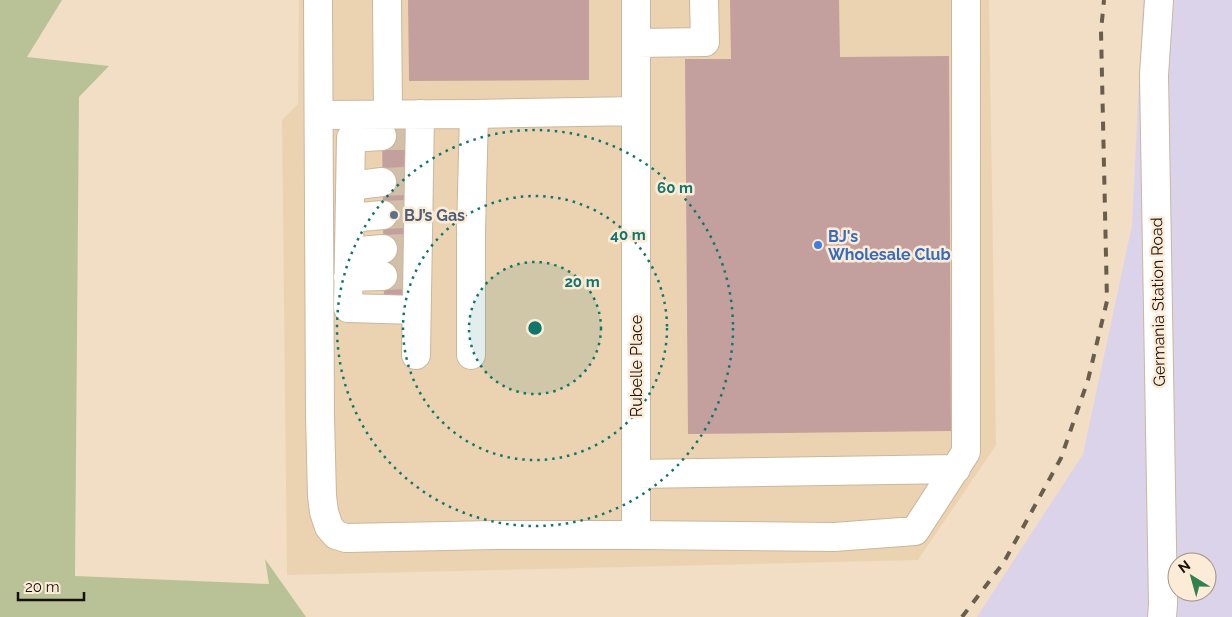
<svg xmlns="http://www.w3.org/2000/svg" width="1232" height="617" viewBox="0 0 1232 617" font-family="Raleway,sans-serif">
	<style>
		.built { fill: #ebd3b2 }
		.industrial { fill: #dbd3e9; fill-rule: evenodd }
		.green { fill: #b9c297 }
		.building { fill: #c3a09d }
		.lines { fill: none; stroke-linecap: round; stroke-linejoin: round }
		.minor-tunnel { stroke: #d1bfa8; stroke-width: 28; stroke-dasharray: 28 14; stroke-linecap: butt }
		.minor-casing { stroke: #cab79d; stroke-width: 30 }
		.minor { stroke: #fff; stroke-width: 28 }
		.rail { stroke: #695d4e; stroke-width: 4; stroke-dasharray: 9 9; stroke-linecap: butt }
		.ring { fill: none; stroke: #0f766e; stroke-width: 2.5; stroke-dasharray: 2.5 5 }
		.service-dot { fill: #5c6f8a; stroke: #fcecd7; stroke-width: 2 }
		.shop-dot { fill: #3f7fe0; stroke: #fcecd7; stroke-width: 2 }
		.labels { text-anchor: middle; dominant-baseline: central; stroke-width: 5; stroke-linejoin: round; paint-order: stroke }
		.service-label { font-size: 16px; font-weight: bold; fill: #4e5e75; stroke: #fcecd7; text-anchor: start }
		.shop-label { font-size: 16px; font-weight: bold; fill: #366cbe; stroke: #fcecd7; text-anchor: start }
		.street-label { font-size: 16px; fill: #161007; stroke: #fcecd7 }
		.centre { fill: #0f766e; stroke: #fcecd7; stroke-width: 2.5 }
		.ring-label { font-size: 15px; text-anchor: middle; font-weight: bold; fill: #0f766e; stroke: #fcecd7; stroke-width: 5; stroke-linejoin: round; paint-order: stroke }
	</style>
	<rect width="100%" height="100%" fill="#f2dec4"/>
	<path class="built" d="M299,0h690l7,445 -78,115 -631,15 -5,-455 16,-16z"/>
	<path class="industrial" d="M1143,0h89v617h-255l106,-163 49,-229zM1177,562h30v30h-30z"/>
	<path class="green" d="M0,0h62l-35,57 82,9 -30,31 -4,479 194,8 -4,-25 41,58h-306z"/>
	<path class="building" d="M408,0h181v80l-180,1z
		M730,0h109l1,57 109,-1 2,375 -263,3 -3,-375h46z
		M382,130h23l1,170h-22z"/>
	<g class="lines">
		<path class="minor-tunnel" d="M382,136h23
			M382,182l23,-1
			M383,215l23,-1
			M383,249l23,-1
			M383,276l23,-1"/>
		<defs>
			<path id="minor" d="M318,0l2,416 2,80 2,16 5,15 7,8 10,3 149,-3h141
				M387,0l1,114
				M636,0v535l198,2 81,-6 51,-79v-452
				M1159,0l-5,75 9,529 -1,13
				M636,43l69,-1 -1,-42
				M319,115l155,-1 162,-3
				M382,136l-31,2 -3,170 68,2
				M350,186l32,-4
				M350,218l33,-3
				M349,252l34,-3
				M348,277l35,-1
				M416,355l4,-241
				M471,355v-124l3,-117
				M636,474l320,-5"/>
		</defs>
		<use href="#minor" class="minor-casing"/>
		<use href="#minor" class="minor"/>
		<path class="rail" d="M962,617l42,-55 57,-104 27,-78 19,-79 -6,-270 3,-31"/>
	</g>
	<circle cx="535" cy="328" r="66" fill="#0f766e" fill-opacity=".12"/>
	<g class="ring">
		<circle cx="535" cy="328" r="66"/>
		<circle cx="535" cy="328" r="132"/>
		<circle cx="535" cy="328" r="198"/>
	</g>
	<circle class="service-dot" cx="394" cy="215" r="5"/>
	<circle class="shop-dot" cx="818" cy="245" r="5"/>
	<g class="labels">
		<g class="service-label">
			<text x="404" y="215">BJ’s Gas</text>
		</g>
		<g class="shop-label">
			<text x="828" y="236">BJ's<tspan x="828" dy="18">Wholesale Club</tspan></text>
		</g>
		<g class="street-label">
			<text transform="translate(1158 302) rotate(-91)">Germania Station Road</text>
			<text transform="translate(636 366) rotate(-90)">Rubelle Place</text>
		</g>
	</g>
	<circle cx="535" cy="328" r="8" class="centre"/>
	<g class="ring-label">
		<text x="675" y="193">60 m</text>
		<text x="628" y="240">40 m</text>
		<text x="582" y="287">20 m</text>
	</g>
	<g transform="translate(1192 577) rotate(323)"><circle r="24" fill="#fcecd7" stroke="#a09484"/>
	<path d="M0-4L9 19L0 12L-9 19Z" fill="#308050"/>
	<text y="-8" font-size="14" font-weight="bold" text-anchor="middle" fill="#161007">N</text>
	</g>
	<path d="M18 592v8h66v-8" fill="none" stroke="#161007" stroke-width="2.5"/>
	<text x="25" y="592" font-size="15" fill="#161007" stroke="#fcecd7" stroke-width="4" paint-order="stroke">20 m</text>
</svg>
